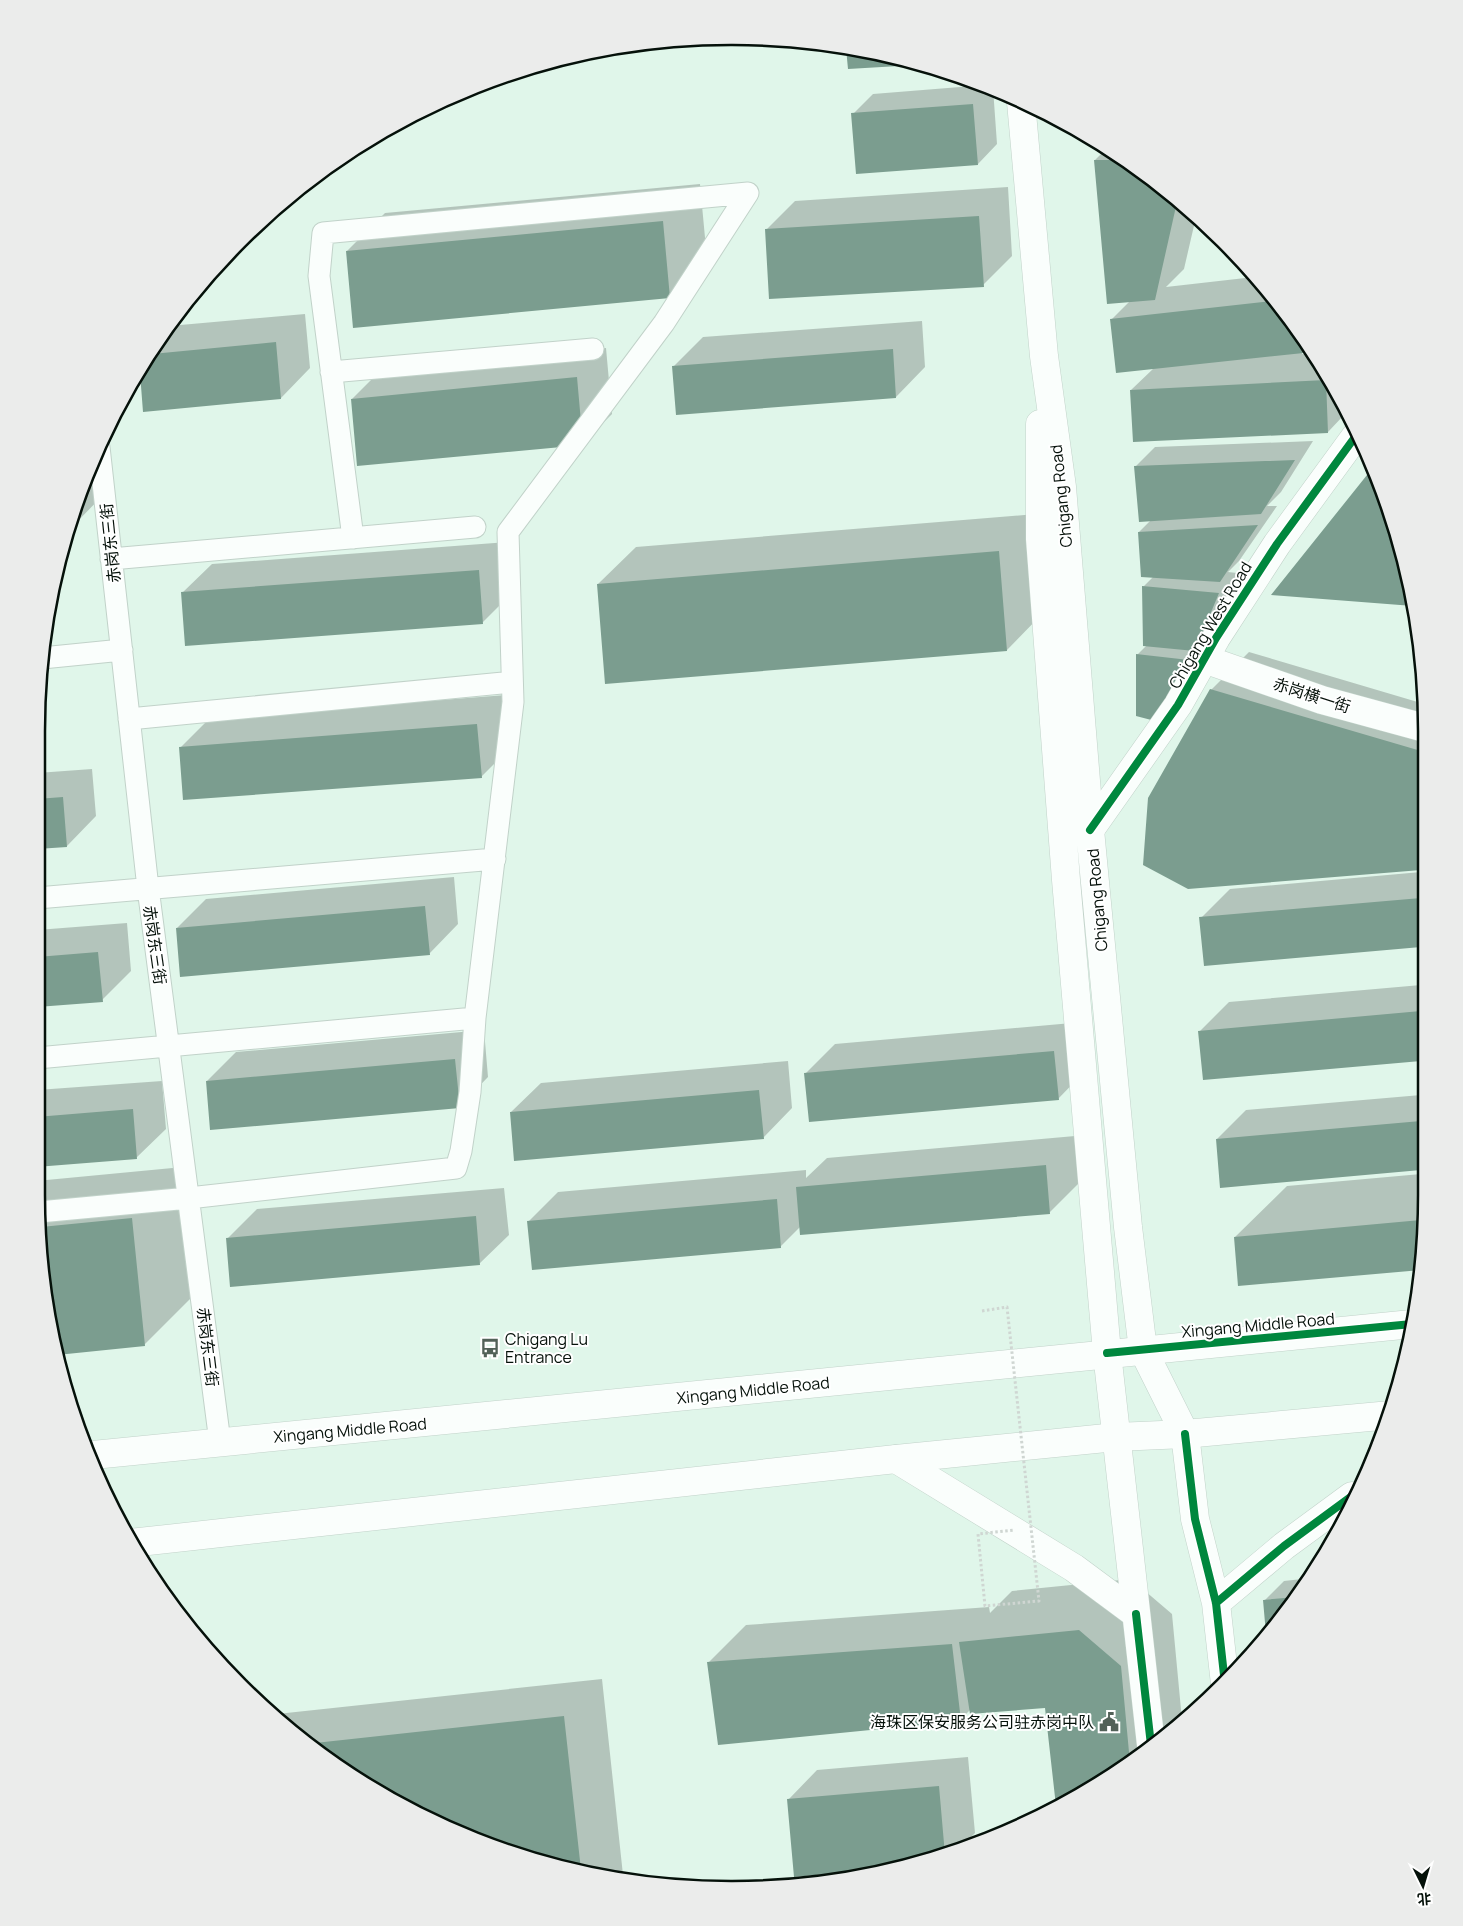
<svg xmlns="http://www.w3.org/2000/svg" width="1463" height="1926" viewBox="0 0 1463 1926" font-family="Manrope,'Noto Sans SC',sans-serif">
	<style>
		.shadow { fill: #0003 }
		.building { fill: #7b9d8f }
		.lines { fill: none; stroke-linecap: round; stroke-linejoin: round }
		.service-casing { stroke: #c1d2c9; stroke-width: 23 }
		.minor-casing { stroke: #c1d2c9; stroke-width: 29 }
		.tertiary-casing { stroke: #c1d2c9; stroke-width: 29 }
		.secondary-casing { stroke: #c1d2c9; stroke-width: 29 }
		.primary-casing { stroke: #c1d2c9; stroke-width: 29 }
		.service { stroke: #fafefc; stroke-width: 21 }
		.minor { stroke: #fafefc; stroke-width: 28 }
		.tertiary { stroke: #fafefc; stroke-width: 28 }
		.secondary { stroke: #fafefc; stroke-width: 28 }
		.primary { stroke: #fafefc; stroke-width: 28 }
		.path-bridge { stroke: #cfd6d2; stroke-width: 3; stroke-dasharray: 2.5 2.5; stroke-linecap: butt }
		.cycleway-casing { stroke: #fff; stroke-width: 11 }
		.cycleway { stroke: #00873e; stroke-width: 8 }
		.labels { text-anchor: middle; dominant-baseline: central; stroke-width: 4; stroke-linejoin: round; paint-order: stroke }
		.street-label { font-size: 16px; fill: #05110a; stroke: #fff }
		.poi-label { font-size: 16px; fill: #05110a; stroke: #fff; text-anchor: start }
		.rim { fill: none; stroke: #05110a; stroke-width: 2.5 }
	</style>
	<rect width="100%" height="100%" fill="#e0f6ea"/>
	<path class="shadow" d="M848,48l19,2 46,14 -64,3z
		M985,85l8,3 4,56 -19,20 -125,-50 20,-20z
		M1107,148l11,6 78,63 -12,52 -18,18 88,-10 56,68 -8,7v2h12l30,61 -16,17 -197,-42 23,-22 -42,-49 18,-18 -35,-141z
		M700,184l7,75 -37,38 -323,-46 38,-38z
		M1008,187l4,69 -29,29 -217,-55 29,-29z
		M305,314l5,54 -29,30 -137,12 -3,-39 28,-45z
		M922,321l3,46 -29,30 -222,-31 29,-29z
		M606,348l6,66 -29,29 -231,-44 29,-29z
		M106,428l7,57 -45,46z
		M1313,441l-32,51 -14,14h10l-38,55 -11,11 9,1 -22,57 -37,70 -41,-45 10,-10 -4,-58 10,-10 -14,-45 12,-12 -15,-54 19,-19z
		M1036,514l8,98 -37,38 -409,-66 38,-37z
		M65,537l1,6 -5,5z
		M508,542l4,51 -29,29 -297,22 -4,-51 30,-29z
		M1249,652l172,51v166l-210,-179z
		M506,695l4,53 -29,29 -300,-30 29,-29z
		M92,769l4,47 -29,30 -30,2v-75z
		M1421,872v74l-220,-28 29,-29z
		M454,877l4,47 -29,30 -252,-26 29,-29z
		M127,923l4,48 -29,29 -65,5v-75z
		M1421,985v74l-221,-28 29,-29z
		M1083,1022l4,47 -29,30 -252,-26 29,-29z
		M484,1030l4,47 -29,30 -252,-26 29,-29z
		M788,1061l4,47 -29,30 -252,-26 30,-29z
		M162,1081l4,48 -30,29 -100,8 1,-76z
		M1421,1095v74l-204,-30 29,-29z
		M1075,1136l4,47 -30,30 -248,13 -21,21 -251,-26 29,-29 248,-22v8l21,-20z
		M183,1167l13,126 -52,52 -87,8 -21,-159v-13z
		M1421,1174v94l-186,-31 52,-51z
		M504,1188l5,47 -30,29 -252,-25 30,-30z
		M1311,1578l-1,3 -43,52 -3,-32 20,-20z
		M1131,1579l41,35 10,106 -64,53 -72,-66 -75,2 -11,11 -252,-57 38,-38 243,-18 1,6 22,-22z
		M602,1679l21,196 -71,-9 -168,-69 -107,-83z
		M968,1757l7,76 -17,17 -44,15 -126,-65 29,-30z"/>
	<path class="building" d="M846,48l21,2 49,15 -68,4z
		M973,104l5,61 -122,9 -5,-61z
		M1094,160h32l51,42 -22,98 -48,4z
		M979,216l5,71 -215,12 -4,-70z
		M663,221l7,77 -317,30 -7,-77z
		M1273,301l37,44 3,7 -197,21 -6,-54z
		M276,342l5,57 -138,13 -3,-39 12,-19z
		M893,349l3,49 -220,17 -4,-49z
		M577,377l6,68 -226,21 -6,-67z
		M1326,380l2,53 -195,9 -3,-52z
		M1295,460l-34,54 -122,8 -5,-56z
		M1371,470l19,38 23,98 -142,-11z
		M1258,525l-38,57 -79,-5 -3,-45z
		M999,551l8,100 -402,33 -8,-100z
		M479,570l4,54 -298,22 -4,-54z
		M1142,586l77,7 -24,58 -52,-5z
		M1136,654l53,6 -30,62 -23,-6z
		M1210,689l211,62v119l-233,19 -45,-24 5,-67z
		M477,724l5,54 -299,22 -4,-53z
		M63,797l4,50 -30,2v-50z
		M1421,898v49l-217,19 -5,-49z
		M425,906l5,49 -250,22 -4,-49z
		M98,952l5,50 -66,5v-50z
		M1421,1011v50l-218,19 -5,-49z
		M1054,1051l5,49 -250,22 -5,-49z
		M455,1059l5,49 -250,22 -4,-49z
		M759,1090l5,49 -250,22 -4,-49z
		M133,1109l4,50 -101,8v-50z
		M1421,1121v49l-201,18 -4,-49z
		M1046,1165l4,49 -250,21 -4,-48z
		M777,1199l4,49 -249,22 -5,-49z
		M476,1216l4,49 -250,22 -4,-49z
		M132,1218l13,128 -88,9 -16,-128z
		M1421,1220v50l-183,16 -4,-49z
		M1296,1597l-15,19 -15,18 -3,-34z
		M1079,1630l42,36 9,97 -12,10 -62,33 -11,-98 -75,6 -11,-72z
		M952,1644l9,77 -243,24 -11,-83z
		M564,1716l17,154 -29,-4 -168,-69 -69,-54z
		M939,1786l6,69 -33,11 -118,11 -7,-78z"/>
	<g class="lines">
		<defs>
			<path id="service" d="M331,372l262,-23
				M99,447l49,441 72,554
				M111,559l364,-32
				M42,658l80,-8
				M129,719l383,-37
				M37,898l458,-39
				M37,1058l438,-40
				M39,1212l150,-14 267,-30 5,-17 9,-59 5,-74 38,-316 -5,-170 156,-209 84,-130 -425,40 -4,43 34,262"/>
			<path id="minor" d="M1204,659l118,41 99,27"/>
			<path id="tertiary" d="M1090,830l88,-125 38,-67 61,-94 78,-107"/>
			<path id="secondary" d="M1021,102l23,254 18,131 28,343 38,397 15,123 42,84 10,85 21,84 9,81
				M1040,424v115l26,341 41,473 44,392
				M896,1459l178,109 62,46
				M1216,1603l68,-57 68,-50"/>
			<path id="primary" d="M93,1455l1319,-131
				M130,1543l766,-84 220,-22 69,-3 206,-19"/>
		</defs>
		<use href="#service" class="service-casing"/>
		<use href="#minor" class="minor-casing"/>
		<use href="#tertiary" class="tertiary-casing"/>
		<use href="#secondary" class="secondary-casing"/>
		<use href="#primary" class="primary-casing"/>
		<use href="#service" class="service"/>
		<use href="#minor" class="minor"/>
		<use href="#tertiary" class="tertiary"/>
		<use href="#secondary" class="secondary"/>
		<use href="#primary" class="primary"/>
		<path class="path-bridge" d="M982,1311l25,-4 32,294 -54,5 -7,-72 36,-4"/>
		<defs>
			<path id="cycleway" d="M1090,830l88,-125 38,-67 61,-94 78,-107
				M1107,1353l305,-29
				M1185,1434l10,85 21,84 9,81
				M1216,1603l68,-57 68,-50
				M1136,1614l15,131"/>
		</defs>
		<use href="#cycleway" class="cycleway-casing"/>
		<use href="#cycleway" class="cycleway"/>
	</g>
	<defs>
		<symbol id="bus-bare" viewBox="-9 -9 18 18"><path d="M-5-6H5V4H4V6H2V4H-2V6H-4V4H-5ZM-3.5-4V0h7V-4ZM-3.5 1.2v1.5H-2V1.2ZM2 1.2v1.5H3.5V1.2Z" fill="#526158" stroke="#fff" stroke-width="2.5" paint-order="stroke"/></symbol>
		<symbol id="civic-bare" viewBox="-9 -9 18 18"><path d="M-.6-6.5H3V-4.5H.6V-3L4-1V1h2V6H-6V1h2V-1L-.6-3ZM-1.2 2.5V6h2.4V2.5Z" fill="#526158" stroke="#fff" stroke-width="2.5" paint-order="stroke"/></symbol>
	</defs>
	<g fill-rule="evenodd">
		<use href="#bus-bare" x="476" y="1334" width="28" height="28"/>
		<use href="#civic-bare" x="1095" y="1708" width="28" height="28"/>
	</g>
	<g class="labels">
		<g class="street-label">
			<text transform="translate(1061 496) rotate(-96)">Chigang Road</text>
			<text transform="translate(110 543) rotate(-96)">赤岗东三街</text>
			<text transform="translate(1210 625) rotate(-59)">Chigang West Road</text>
			<text transform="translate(1312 695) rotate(18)">赤岗横一街</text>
			<text transform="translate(1097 900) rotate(-95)">Chigang Road</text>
			<text transform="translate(155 945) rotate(82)">赤岗东三街</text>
			<text transform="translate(1258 1325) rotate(-5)">Xingang Middle Road</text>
			<text transform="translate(208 1347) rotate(83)">赤岗东三街</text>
			<text transform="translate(753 1390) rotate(-6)">Xingang Middle Road</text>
			<text transform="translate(350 1430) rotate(-5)">Xingang Middle Road</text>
		</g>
		<g class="poi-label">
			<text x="505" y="1339">Chigang Lu<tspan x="505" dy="18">Entrance</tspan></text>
			<text x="1094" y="1722" text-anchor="end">海珠区保安服务公司驻赤岗中队</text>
		</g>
	</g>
	<path d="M0 0H1463V1926H0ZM731 45H732A686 686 0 0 1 1418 731V1195A686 686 0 0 1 732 1881H731A686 686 0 0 1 45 1195V731A686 686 0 0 1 731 45Z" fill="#ebeceb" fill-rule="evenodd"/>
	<path class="rim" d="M731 45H732A686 686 0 0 1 1418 731V1195A686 686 0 0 1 732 1881H731A686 686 0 0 1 45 1195V731A686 686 0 0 1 731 45Z"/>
	<g transform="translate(1423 1886) rotate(175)" stroke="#ffffff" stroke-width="4" paint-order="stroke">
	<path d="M0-4L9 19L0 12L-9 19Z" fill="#05110a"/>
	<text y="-8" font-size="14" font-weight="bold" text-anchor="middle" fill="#05110a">北</text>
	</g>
</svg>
